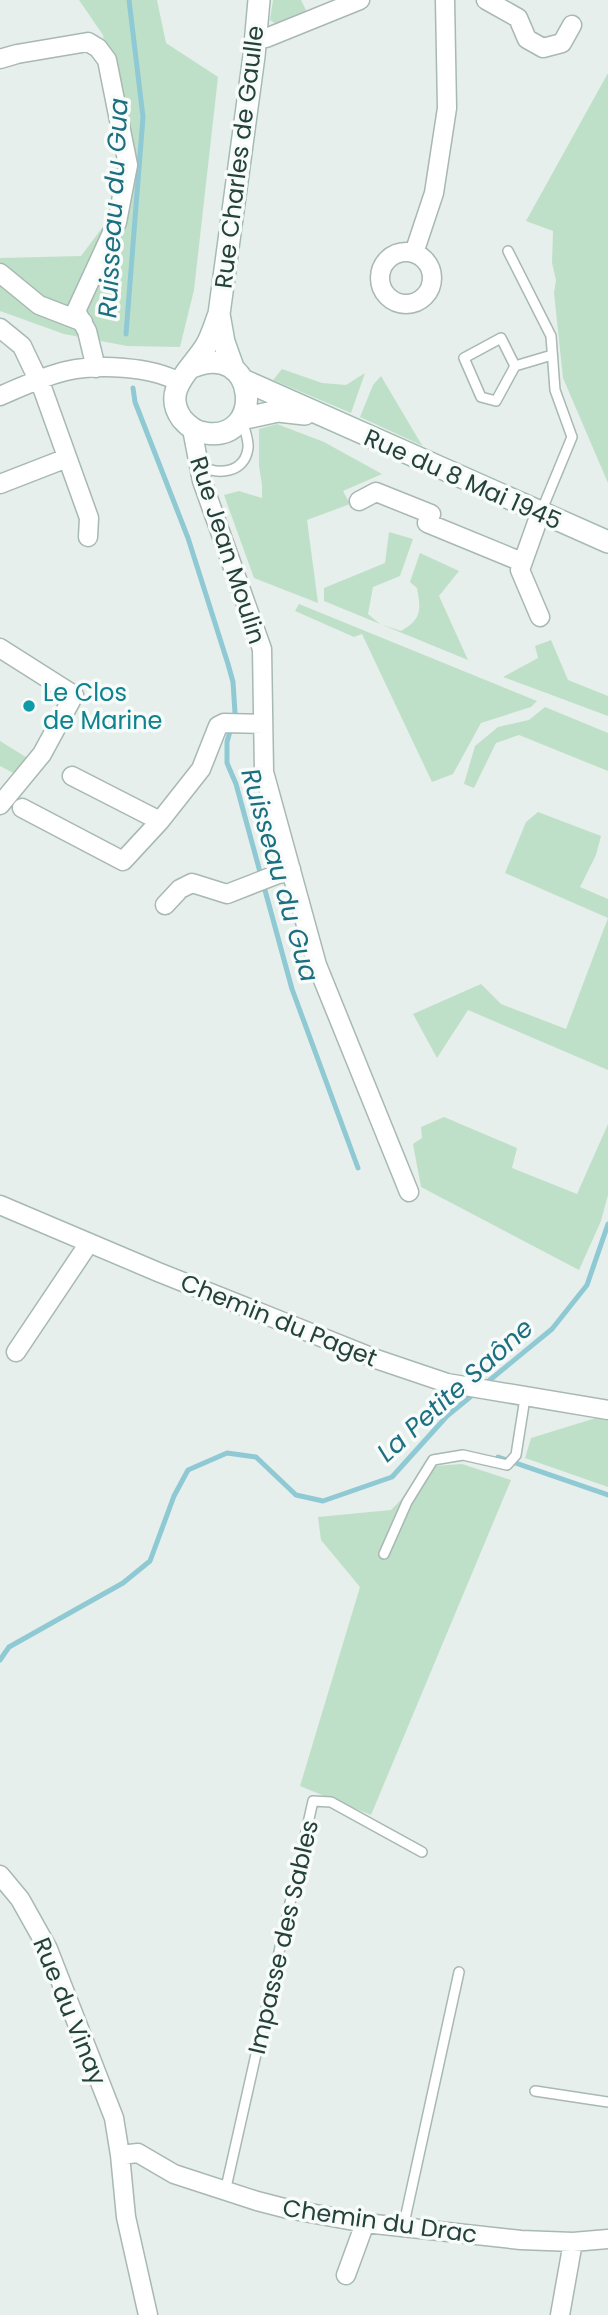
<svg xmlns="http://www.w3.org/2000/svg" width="608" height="2315" viewBox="0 0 608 2315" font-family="Poppins,sans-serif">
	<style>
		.green { fill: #bfe0c8 }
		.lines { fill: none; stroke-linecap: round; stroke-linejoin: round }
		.stream { stroke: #8ec9d4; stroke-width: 5 }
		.lane-casing { stroke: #a8b8b2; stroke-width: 12 }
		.street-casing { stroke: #a8b8b2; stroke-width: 21 }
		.secondary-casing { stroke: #a4bbb3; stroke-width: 24 }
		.lane { stroke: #fff; stroke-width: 9 }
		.street { stroke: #fff; stroke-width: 18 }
		.secondary { stroke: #fff; stroke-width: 21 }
		.culture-dot { fill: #0f9aa8; stroke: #f7fbf9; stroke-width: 2.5 }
		.labels { text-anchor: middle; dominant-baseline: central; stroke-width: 7; stroke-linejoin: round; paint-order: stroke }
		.street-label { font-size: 24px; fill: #24423a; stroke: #f7fbf9 }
		.culture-label { font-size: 24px; fill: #0d838f; stroke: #f7fbf9; text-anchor: start }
		.water-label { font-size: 26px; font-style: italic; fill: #1c6f80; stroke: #f7fbf9 }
	</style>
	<rect width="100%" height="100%" fill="#e6efeb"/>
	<path class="green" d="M79,0h78l9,43 52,34 -24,213 -14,57 -53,-1 -63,-12 -64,-23v-53l81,-2 27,-36 15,-31 -20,-154z
		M273,0h28l6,12 -31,12 -6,-4z
		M608,73v410l-45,-105 -9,-85 2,-13 -4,-17 1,-32 -27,-10z
		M282,369l40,14 24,2 19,-12 -14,40 -78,-33z
		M381,376l39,66 3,4 -63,-29 13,-32z
		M277,424l47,18 58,32 -39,17 7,13 -43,16 11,83 -64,-25 -30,-83 15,-4 23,7v-13l-3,-19v-37z
		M389,532l24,7 -13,37 -27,11 -5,27 12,10 21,7c21,-12 20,-21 16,-43l-7,-6 10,-29 39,18 -20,25 29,64 -144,-59v-13l61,-25z
		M299,604l238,97 -6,6 -50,16 -28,51 -21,8 -70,-148 -8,3 -59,-26z
		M551,640l17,40 40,16v20l-105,-39 35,-19 -3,-12z
		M545,707l63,26v38l-89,-36 -23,8 -22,45 -10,-4 11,-38 23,-19 31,-7z
		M0,741l29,18 -12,16 -17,-9z
		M538,812l63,24 -5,19 -16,32 28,12v171l-140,-60 -31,48 -24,-44 68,-30 20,20 65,25 42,-111 -103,-45 21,-51z
		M444,1117l73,31 -5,20 65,26 31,-70v71l-7,26 -22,49 -158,-83 -8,-43 9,-6 -1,-11z
		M596,1418l12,2v67l-83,-29 6,-20z
		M462,1464l49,16 -140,335 -71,-29 60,-199 -39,-47 -3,-23 73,-7 43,-44z"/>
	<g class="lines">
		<path class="stream" d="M126,334l17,-217 -14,-117
			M133,388l2,14 53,136 40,126 5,18 2,31 -8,29v21l9,21 56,205 66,179
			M485,1384l67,-55 35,-44 21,-61
			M498,1457l110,38
			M0,1660l9,-13 114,-64 27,-22 24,-65 14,-26 39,-17 29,4 40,38 27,6 69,-24 55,-61 28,-23"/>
		<defs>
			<path id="lane" d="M508,251l43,85 4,54 17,47 -31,75
				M515,366l-19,35 -15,-4 -17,-39 37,-20 14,28 37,-11
				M200,465c18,11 45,8 48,-17 1,-8 -4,-20 -6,-28
				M384,1554l23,-52 26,-42 30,-5 44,10 9,-10 9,-57
				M535,2091l73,11
				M225,2192l88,-391 18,1 91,50
				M403,2228l56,-256"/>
			<path id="street" d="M486,0l32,18 9,21 16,9 19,-5 10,-18
				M255,37l11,1 94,-38
				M0,59l17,-5 71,-12 10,6 9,12 21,105 -11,57 -41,89 11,20 9,37
				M380 278a26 26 0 1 1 52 0a26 26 0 1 1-52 0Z
				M414,253l20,-60 13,-85 -2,-108
				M0,273l39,32 44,17
				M0,328l22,18 21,44 46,128 -1,19
				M0,396c21,-9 44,-20 66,-25 32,-7 84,-5 113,11
				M192,429l10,52 60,168 2,123 53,193 92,227
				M0,484l67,-26
				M359,501l17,-9 55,22 -4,9 95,39
				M540,617l-20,-47 20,-56
				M0,648l74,47 -32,59 -42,51
				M72,776l88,45
				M22,808l101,53 37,-40 41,-52 17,-43 6,-3 38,1
				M165,905l15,-16 12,-6 35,11 64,-25
				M0,1205l158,67 218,87 71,24 161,27
				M16,1352l73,-109
				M0,1875l20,24 28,50 66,169 6,37 6,62 22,98
				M120,2155l18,-2 36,21 83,27 31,8 77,14 156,17 52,2 35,-3
				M346,2275l19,-52
				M560,2315l13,-73"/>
			<path id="secondary" d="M219,314l5,28 10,28
				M192,367c66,-28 74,76 13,66 -9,-1 -17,-7 -23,-14 -22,-30 12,-51 25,-75 5,-9 8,-20 12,-30l35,-258 5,-56
				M243,380l365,162
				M241,419l37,-8 27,3"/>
		</defs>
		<use href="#lane" class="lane-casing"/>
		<use href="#street" class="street-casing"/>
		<use href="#secondary" class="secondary-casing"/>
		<use href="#lane" class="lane"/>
		<use href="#street" class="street"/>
		<use href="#secondary" class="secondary"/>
	</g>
	<circle class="culture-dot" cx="29" cy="706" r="7"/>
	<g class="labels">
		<g class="street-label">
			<text transform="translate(239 157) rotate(-83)">Rue Charles de Gaulle</text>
			<text transform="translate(463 479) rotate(24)">Rue du 8 Mai 1945</text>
			<text transform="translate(228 550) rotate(72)">Rue Jean Moulin</text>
			<text transform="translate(279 1320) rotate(22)">Chemin du Paget</text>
			<text transform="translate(283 1937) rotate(-77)">Impasse des Sables</text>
			<text transform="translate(70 2011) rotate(68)">Rue du Vinay</text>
			<text transform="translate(380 2221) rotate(8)">Chemin du Drac</text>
		</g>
		<g class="culture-label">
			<text x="43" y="692">Le Clos<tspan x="43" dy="28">de Marine</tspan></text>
		</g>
		<g class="water-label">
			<text transform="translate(113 208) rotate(-87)">Ruisseau du Gua</text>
			<text transform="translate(280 875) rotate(74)">Ruisseau du Gua</text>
			<text transform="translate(455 1390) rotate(-42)">La Petite Saône</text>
		</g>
	</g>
</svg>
